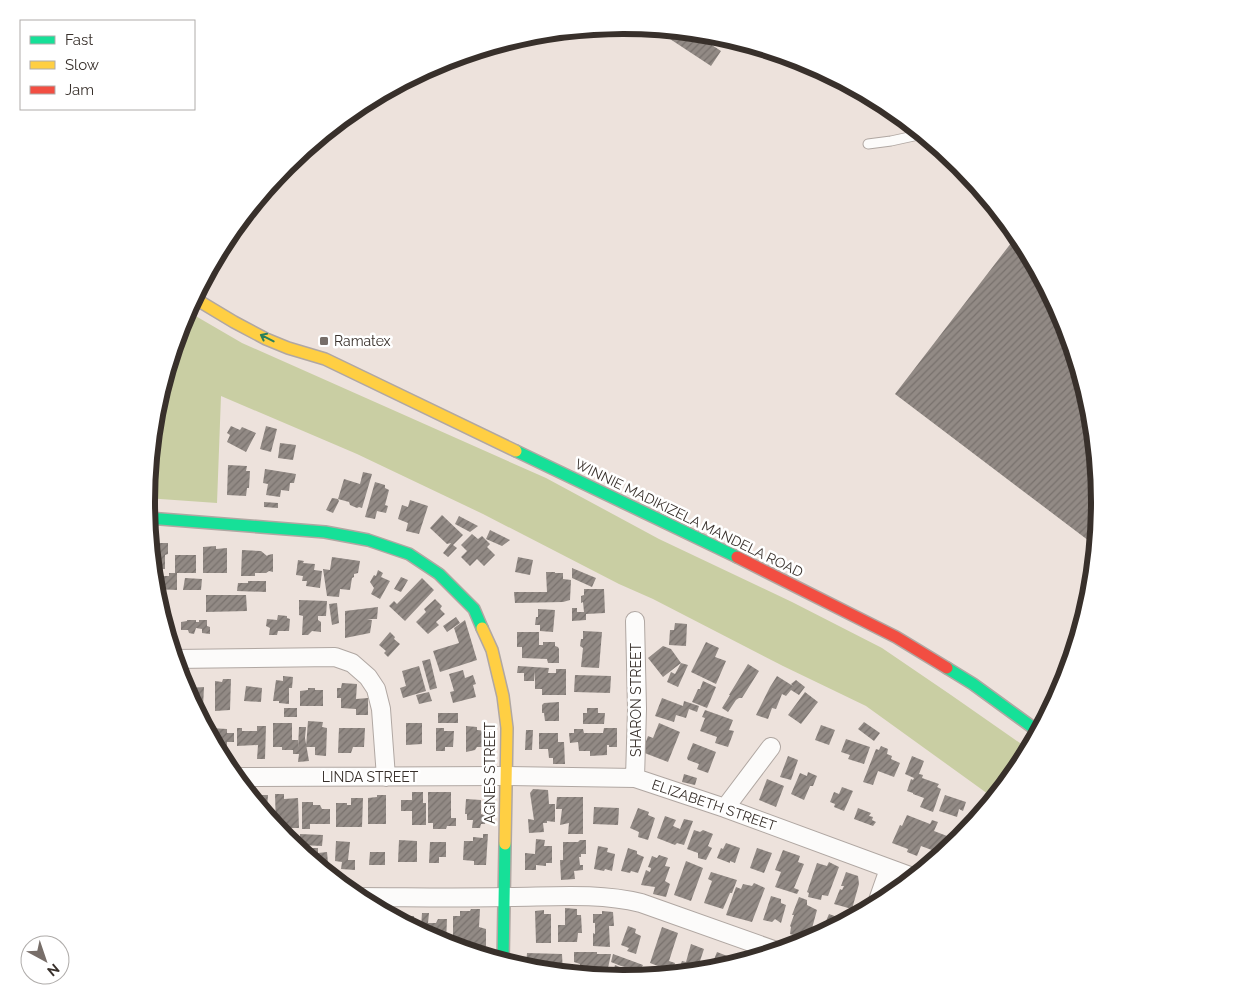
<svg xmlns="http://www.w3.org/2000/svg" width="1247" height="1005" viewBox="0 0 1247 1005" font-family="Raleway,sans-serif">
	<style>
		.green { fill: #c9cea3 }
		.building { fill: url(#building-hatch) }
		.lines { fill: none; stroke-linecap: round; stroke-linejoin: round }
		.lane-casing { stroke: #b0a7a2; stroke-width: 11 }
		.street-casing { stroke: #b0a7a2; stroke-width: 20 }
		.fast-casing { stroke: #b0a7a2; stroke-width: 14 }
		.slow-casing { stroke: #b0a7a2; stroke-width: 14 }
		.jam-casing { stroke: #b0a7a2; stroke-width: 14 }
		.lane { stroke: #fcfbfa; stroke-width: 9 }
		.street { stroke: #fcfbfa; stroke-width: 18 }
		.fast { stroke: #16e098; stroke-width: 11 }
		.slow { stroke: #ffcf43; stroke-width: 11 }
		.jam { stroke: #f24e42; stroke-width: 11 }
		.oneway { stroke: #297f5c }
		.poi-dot { fill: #776e69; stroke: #fff; stroke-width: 2 }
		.labels { text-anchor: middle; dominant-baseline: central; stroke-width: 5; stroke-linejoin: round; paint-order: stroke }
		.poi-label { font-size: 14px; fill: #38302b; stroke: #fff; text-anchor: start }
		.street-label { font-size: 14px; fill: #38302b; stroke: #fff }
		.rim { fill: none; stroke: #38302b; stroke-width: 6 }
	</style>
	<defs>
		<pattern id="building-hatch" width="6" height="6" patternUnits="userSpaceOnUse" patternTransform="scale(1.25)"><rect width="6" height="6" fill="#928a85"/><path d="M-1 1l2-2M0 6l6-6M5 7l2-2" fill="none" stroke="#78716d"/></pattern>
	</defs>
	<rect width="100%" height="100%" fill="#ede2dc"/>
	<path class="green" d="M187,311l55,32 304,135 113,61 133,63 90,46 69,47 79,55 -10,18 -25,31 -129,-93 -83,-40 -130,-67 -34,-15 -136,-70 -126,-60 -136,-58 -4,107 -71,-5 9,-89 27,-89z"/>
	<path class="building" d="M676,30l16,2 29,19 -10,15 -41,-27z
		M1018,234l3,3 44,83 27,90 9,93 -4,44 -202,-153z
		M231,426l9,4 2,-3 14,6 -10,19 -19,-10 3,-7 -3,-2z
		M266,426l11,3 -6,23 -11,-3z
		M280,443l16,2 -3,15 -15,-2z
		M228,465l19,1 -1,5h4l-1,17h-2l-1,8 -19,-1z
		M265,469l31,5 -2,9h-4l-1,8 -8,-1 -1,7 -14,-2 2,-11 -5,-1z
		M363,472l9,2 -10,34 -3,-1 -2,1 -7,-3 -1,-3 -11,-3 6,-20 16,5z
		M375,482l10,3v3l4,2 -4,15 3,1 -2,7 -9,-2 -2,8 -10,-2z
		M332,498l6,1 1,2 -6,12 -7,-3z
		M410,500l18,6 -9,28 -13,-3 2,-8 -10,-4 4,-14 6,2z
		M264,502l14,1v5l-14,-1z
		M442,515l21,20 -10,10 4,3 -9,9 -5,-4 8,-10 -4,1 -17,-16z
		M459,516l19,10 -8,6 -15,-8z
		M490,530l20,10 -8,6 -16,-7z
		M472,534l6,5 4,-3 8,8 -3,3 8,8 -11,11 -7,-7 -7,7 -9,-9 6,-6 -6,-6z
		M150,543h18v11l-3,1v14h-12z
		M216,546v3l11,-1v25h-24v-26z
		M242,550l19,1 6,5 1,-1 5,-1v18l-4,-1 -3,2h-11v3h-14z
		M175,555h21v18h-19v17l-23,-1v-10h7v-3h8v-3h6z
		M332,557l28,4 -2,12 -4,1v3l-2,1 -2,12 -10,-1 -1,8 -12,-1 -4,-27 7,1z
		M518,557l15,3 -3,15 -15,-3z
		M298,560l6,1 -1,2 12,1 -1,6 8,1 -2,17 -14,-2 1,-5h-5l1,-5 -7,-1z
		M572,568l24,10 -4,9 -20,-9z
		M378,570l5,3 -2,4 9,4 -10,18 -9,-5 3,-6 -4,-6 4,-7 2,1z
		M546,572h9v1h8v6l8,1 -1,20 -7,2 -48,1 -1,-11h33z
		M401,577l7,3 -7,12 -7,-3z
		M185,578l17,1 -1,11h-18z
		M422,578l12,12 -29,31 -16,-15 5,-5 3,3z
		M248,581h18v11l-29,-1 1,-8h10z
		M584,589h20l1,24 -19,1v6l-14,1v-13h5v4h7l-1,-10 -2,1v-7l3,-1z
		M155,594h9v29h-1z
		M206,595h40l1,16 -41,1z
		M435,599l7,7 -2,3 5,5 -9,8 3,3 -11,9 -12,-12 10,-10 -2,-3z
		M299,600l28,1 -1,15h-8v4l3,2v10l-9,-1 -4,4h-6l1,-19 -4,-1z
		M337,603l2,20 -7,2 -3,-21z
		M378,607l-1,12h-10l5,1 -2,13 -25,5v-27z
		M538,609l17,1 -2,22 -13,-1v-6h-5l1,-8h2z
		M278,615l9,1v2l3,1 -1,12h-11l-1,4h-8l1,-7 -4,-2 1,-7 10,1z
		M456,617l4,6 -13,9 -4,-6z
		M187,620h9v2h3v-2h8v6l3,1v7l-8,-1v-4l-6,-1 -2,6 -5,-1 -1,-3h-7v-8l6,-1z
		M465,620l12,40 -37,12 -7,-21 26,-8 -5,-15z
		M675,623l12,1 -1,22 -17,-1 1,-15h4z
		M583,631l19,1 -3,36 -18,-1 2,-19 -3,-2 1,-7h2z
		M390,632l5,5 -1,2 6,5 -12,13 -4,-4 2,-2 -7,-6z
		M517,632h22v13h4v-3h12v4l3,1 1,2v14h-11l-1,-4 -25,-1v-11h-5z
		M706,642l13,6 -4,9 11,4 -10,23 -25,-12z
		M663,646l8,3 10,14 -18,14 -15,-19z
		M430,659l7,29 -7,2 -8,-29z
		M681,663l7,2 -10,22 -11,-5 4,-10 4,2z
		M748,664l11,7 -17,27h-3l-3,2 -8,12 -6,-4 8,-13h-1z
		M419,666l7,25 -23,7 -3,-10 6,-2 -4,-15z
		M518,666l31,2 -1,5h8v-4h10v26h-24v-6h-7v-18l-1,10h-10v-8h-7z
		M463,670l2,8 8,-3 3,9 -3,1 3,12 -23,6 -3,-11 4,-1 -5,-17z
		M575,675l36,1 -1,17 -36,-1z
		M283,676l10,1 -1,11h-3v16l-10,-1v-2h-6l3,-21 7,1z
		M777,676l16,10 -2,-2 5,-4 9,7 -6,8 -8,-5 -5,6 -4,-2 -6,15 -4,-1 -4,11 -12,-4 14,-28z
		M223,679h8l-1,31 -15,1v-30l7,1z
		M703,681l13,6 -9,21 -15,-6 6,-13h2z
		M342,683l15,1 -1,15 12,-1v17h-12v-6l-15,-1v-10h-4v-10h4z
		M183,686h7v2l14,-1 -1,20h-9z
		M246,686l16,2 -1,14 -17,-1z
		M308,688h7v2h8v16h-23v-15l8,-1z
		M429,692l3,9 -13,3 -3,-9z
		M805,692l13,10 -17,22 -13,-9z
		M662,698l21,8 1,-5 15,5 -2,6 -8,-3 -3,9 -10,-3 -2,7 -19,-6z
		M559,702v19h-14l-1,-8h-2v-8l2,-2z
		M284,708h13v9h-13z
		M587,708h11v5h7l-1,11h-21v-11h4z
		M705,710l28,10 -4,10 5,1 -6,16 -13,-4 2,-6 -17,-6 5,-13 -3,-1z
		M438,713h20v10h-20z
		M308,721l15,1 -1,5 5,1 -1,28 -11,-1v-8h-9z
		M864,722l16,11 -6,8 -16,-12z
		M273,723h19v17h6v8l1,-21h7l-1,11 4,23 -11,1 1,-8h-6v-4h-11v-3h-9z
		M406,723h16v21l-16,1z
		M659,723l21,9 -12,30 -26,-10 6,-16 5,2z
		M821,725l14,5 -6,15 -14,-5z
		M257,726h9l-1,33h-8l1,-14 -21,1v-18h5v3h15z
		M466,726l11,1v3l10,1 -1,16h-9l-2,3 -9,2z
		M210,728l17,1v4h7v9h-7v5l-12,-1 -5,-9z
		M339,728h26l-1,19h-11l-2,6h-13z
		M436,728h8v3h10l-1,16h-8v4h-9z
		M604,728h13v19h-8v-2h-2v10l-17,1v-5h-11l-1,-9 -8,1 -1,-10h5v-4h9l1,4h19z
		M526,730h7l-1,20h-7z
		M539,733h19v9h6l1,22h-12v-6h-4l-1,-9h-9z
		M846,739l24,8 -6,17 -16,-5 2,-4 -9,-3z
		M693,743l23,9 -8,21 -11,-4 2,-5 -11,-4 -1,-2z
		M881,746l7,3 -1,5 5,2 -1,3 9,4 -6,14 -16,-6 -5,14 -10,-3 13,-33 3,1z
		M788,756l10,4 -7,20 -11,-3z
		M912,756l12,5 -5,13 4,1 -1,3 17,6 -2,3 4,2 -8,23 -13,-5 4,-9 -11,-4v-1l-6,-2 4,-12 2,1 1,-2 -9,-4z
		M808,772l9,4 -4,10h-3l-6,14 -13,-6 9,-21 7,3z
		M684,774l13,4 -2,7 -13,-3z
		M767,779l17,7 -8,21 -17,-7z
		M842,787l11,4 -9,20 -10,-4 1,-3 -5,-2 4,-10 5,2z
		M533,789l15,1 1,14h6v18l-8,-1v2h-4l1,9 -15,1 -1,-14 6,1 -4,-27z
		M412,792h11v11h3v22h-14v-14h-11v-11h11z
		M428,792h23v26h5v8h-9l-1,3h-13v-6h-5z
		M275,794h9v5l14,-1 1,30h-23z
		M260,795h8l-1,14 -6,1 -9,-11h8z
		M377,795h9v29h-18v-26l9,-1z
		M945,795l21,7 -3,9 -4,-2 -2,8 -18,-6z
		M557,797h26v37h-15l1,-11 -9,2 2,-16h-6z
		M351,798h12l-1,29h-26v-24h11v2h4z
		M466,799l15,1v14l5,2 -1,8h-4l-1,4h-8l1,-8h-6v-6h-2z
		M302,802h11v3h7l2,4h8v15h-20v5h-8z
		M594,807l25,1 -1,17 -25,-1z
		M638,808l11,4 -1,3 7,3 -7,22 -10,-3 1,-5 -9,-4z
		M858,808l13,5 -2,3 4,1 -1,3 4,2 -3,4 -19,-7z
		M907,815l23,9 2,-4 6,2 -4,9 13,5 -7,17 -19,-7 -4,10 -10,-4 1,-3 -16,-6 8,-18 2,1z
		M665,816l11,4 -3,6 7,3 4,-10 9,2 -9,24 -7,-2 -2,2 -18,-7z
		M694,830l6,2 3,-2 10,4 -5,12 4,2 -6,12 -8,-2v-5l-11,-4z
		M300,834l23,1 -1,11 -22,-1z
		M483,834h5l-2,31h-12v-4l-11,-1 1,-19h9v-4l10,1z
		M536,839l9,1 -1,6h8v17h-6v3l-10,-1v5h-11v-17l10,1z
		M399,840l18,1v21h-19z
		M580,840h6v14h-5v3h-2l1,8h3v5l-9,1 1,8 -14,1 -1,-20h3v-18h15z
		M336,841l14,1 -2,18h7v10l-14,-1 1,-7 -7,-1z
		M430,842h16v15h-7v6h-10z
		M726,843l14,5 -5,15 -5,-2v2l-13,-5 4,-10 2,1z
		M598,846l10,2 -1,4 8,2 -3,17 -7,-2 -1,2 -10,-2z
		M308,848h10v5l9,-1 1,11 -8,1v4l-12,-10z
		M628,848l9,3v3l7,3 -6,16 -7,-2 -1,2 -9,-2z
		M757,848l15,5 -8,20 -14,-5z
		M783,850l17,6 -2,6 6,2 -10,24 5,2 -2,4 -22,-7 6,-15 -6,-2z
		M370,852h15v13h-16z
		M659,855l9,3 -3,8 5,1 -5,14 5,3 -4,13 -13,-3 2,-7 -14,-2 5,-15 4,2 1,-4 -3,-1 4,-11 5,2z
		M686,861l17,7 -12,33 -17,-6z
		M829,862l10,5 -11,29 -6,-1 -1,5 -13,-3 1,-4 -2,-1 10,-29 10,3z
		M711,872l26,8 -5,13h-2l-7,16 -19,-6 8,-22 -4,-2z
		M846,872l12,4 1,8 -7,25 -18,-5 6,-15 2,1 2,-4h-3z
		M754,883l11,5 -13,34 -26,-7 10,-28 5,2 2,-5 9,2z
		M771,896l10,3v4l5,2 -5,18 -6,-4 -3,3 -9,-2z
		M799,897l8,3v5l10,5 -6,22 5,1 -2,6 -7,4 -8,-1 1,-5 -10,-3 1,-7 -1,-1 4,-11h-2z
		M565,908l12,1v6h4l1,18h-4l-1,9h-19v-17h7z
		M471,909h9l-1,18 7,2v17h-33v-30h7v-5h10z
		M544,910v4h7v29h-15l-1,-32z
		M602,911l11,1 1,14h-5l1,21 -17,-1v-13l2,1v-11h-2v-9h9z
		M422,913h7l-1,10h8l2,-4h9l-1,25h-5l-14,-8v-9h-6z
		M829,914l17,6 -1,3 -17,9 3,-9 -5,-2z
		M404,916h10v13l-19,-10h9z
		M628,926l8,3 -1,4 6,3 -5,18 -9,-3 2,-3 -8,-3z
		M662,927l16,6 -9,28 6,2 -3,11 -7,-2 1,-3 -16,-6z
		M691,944l13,5 -8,24h-4l-13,-4 3,-8 4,1z
		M574,952h23v2h14l-3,14h-11v9l-22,-2v-4l5,1v-8l-6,-2z
		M717,952l18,7 -3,7 -20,5 4,-8 -3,-1z
		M527,953l35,1 1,20 -33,-3v-5l-4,-1z
		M613,954l11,4 19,7 -3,6 -19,-5 -10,-4z
		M615,965l19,8 -2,6 -8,1 -13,-1z
		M649,970l17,6 -19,2z"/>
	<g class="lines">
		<defs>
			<path id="lane" d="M868,144l23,-3 32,-7"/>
			<path id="street" d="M174,659l161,-2 17,6 16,14 8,12 5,20 5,68
				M234,777l272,-1 129,2 90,30 190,70
				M635,778l2,-69 -2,-88
				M725,808l46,-61
				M355,897c50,0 99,1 149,0 45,0 93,-5 137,6l138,49
				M876,906l13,-37"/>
			<path id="fast" d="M516,451l221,106
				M148,518l177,14 43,8 41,14 30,20 35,35 8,19
				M947,668l26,16 66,48
				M503,962l2,-118"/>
			<path id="slow" d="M194,298l40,24 32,17 22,9 37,11 191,92
				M482,628l10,22 11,46 4,32 -2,116"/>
			<path id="jam" d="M737,557l159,80 51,31"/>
		</defs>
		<use href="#lane" class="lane-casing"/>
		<use href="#street" class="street-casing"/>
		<use href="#fast" class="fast-casing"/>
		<use href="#slow" class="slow-casing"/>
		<use href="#jam" class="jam-casing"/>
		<use href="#lane" class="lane"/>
		<use href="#street" class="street"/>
		<use href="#fast" class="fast"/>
		<use href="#slow" class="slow"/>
		<use href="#jam" class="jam"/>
	</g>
	<defs><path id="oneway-shaft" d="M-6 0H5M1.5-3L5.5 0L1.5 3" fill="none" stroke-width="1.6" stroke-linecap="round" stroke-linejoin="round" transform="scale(1.25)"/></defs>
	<use class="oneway" href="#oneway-shaft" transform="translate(267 338) rotate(-153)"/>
	<rect class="poi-dot" x="319" y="336" width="10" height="10" rx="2.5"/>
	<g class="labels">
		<g class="poi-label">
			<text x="334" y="341">Ramatex</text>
		</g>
		<g class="street-label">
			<text transform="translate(689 518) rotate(26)">WINNIE MADIKIZELA MANDELA ROAD</text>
			<text transform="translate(636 700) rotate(-90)">SHARON STREET</text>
			<text transform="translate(490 773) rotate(-90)">AGNES STREET</text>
			<text x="370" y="777">LINDA STREET</text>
			<text transform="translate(714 805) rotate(19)">ELIZABETH STREET</text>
		</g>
	</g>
	<path d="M0 0H1247V1005H0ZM155 502a468 468 0 1 1 936 0a468 468 0 1 1-936 0Z" fill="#fff" fill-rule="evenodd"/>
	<path class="rim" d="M155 502a468 468 0 1 1 936 0a468 468 0 1 1-936 0Z"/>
	<rect x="20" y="20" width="175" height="90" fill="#ffffff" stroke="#afacaa"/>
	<rect x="30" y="36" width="25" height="8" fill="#16e098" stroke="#afacaa"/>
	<text x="65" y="45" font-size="15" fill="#38302b">Fast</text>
	<rect x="30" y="61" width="25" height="8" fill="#ffcf43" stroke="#afacaa"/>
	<text x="65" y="70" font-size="15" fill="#38302b">Slow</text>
	<rect x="30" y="86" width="25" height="8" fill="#f24e42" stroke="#afacaa"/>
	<text x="65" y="95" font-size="15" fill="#38302b">Jam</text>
	<g transform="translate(45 960) rotate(140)"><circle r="24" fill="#ffffff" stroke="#afacaa"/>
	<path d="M0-4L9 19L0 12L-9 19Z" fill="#776e69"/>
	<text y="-8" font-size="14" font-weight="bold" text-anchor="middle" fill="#38302b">N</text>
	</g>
</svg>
